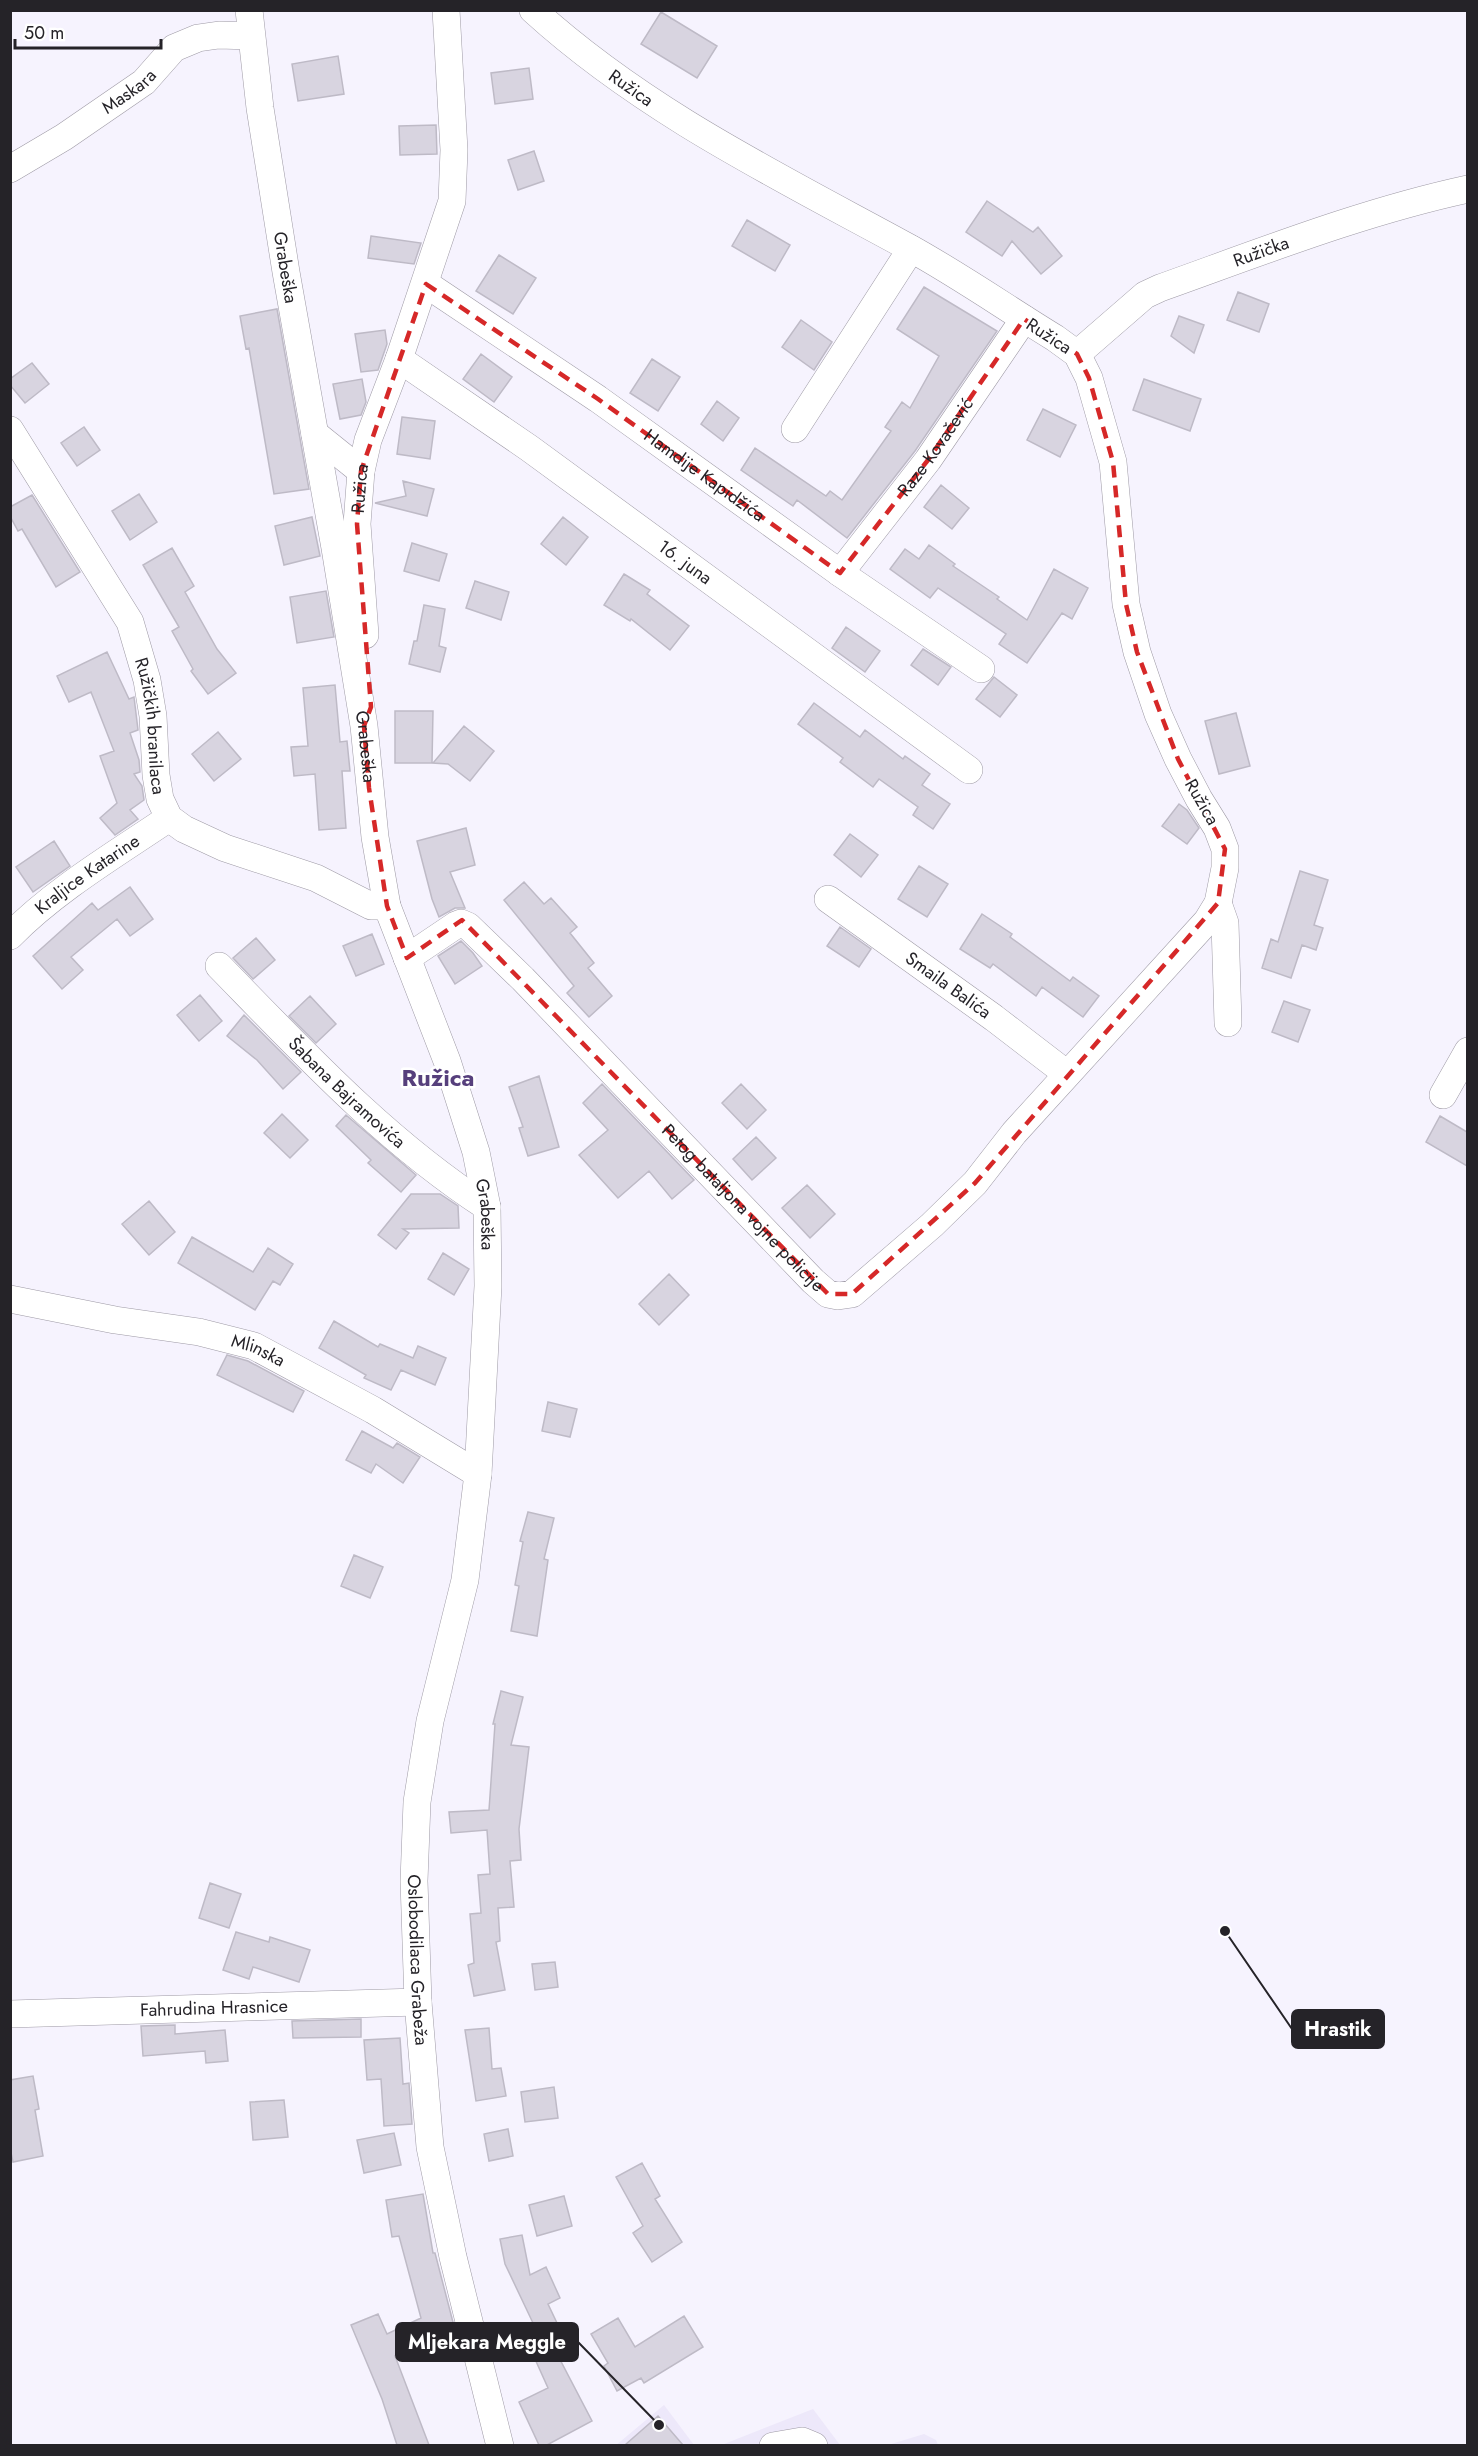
<svg xmlns="http://www.w3.org/2000/svg" width="1478" height="2456" viewBox="0 0 1478 2456" font-family="Jost,sans-serif">
	<style>
		.built { fill: #ede8fa }
		.building { fill: #d8d4e0; stroke: #bebac6; stroke-width: 1.5 }
		.lines { fill: none; stroke-linecap: round; stroke-linejoin: round }
		.minor-casing { stroke: #9e9aa5; stroke-width: 28 }
		.minor { stroke: #fff; stroke-width: 27 }
		.marked { fill: none; stroke: #d62828; stroke-width: 4.5; stroke-dasharray: 12 8; stroke-linejoin: round }
		.labels { text-anchor: middle; dominant-baseline: central; stroke-width: 5; stroke-linejoin: round; paint-order: stroke }
		.street-label { font-size: 18px; fill: #252328; stroke: #fff }
		.district-label { font-size: 24px; font-weight: bold; fill: #563f7c; stroke: #fff }
		.leader { fill: none; stroke: #252328; stroke-width: 2 }
		.callout-dot { fill: #252328; stroke: #fff; stroke-width: 2 }
		.callout { fill: #252328; stroke: #252328; stroke-width: 2 }
		.callout-label { font-size: 20px; text-anchor: middle; font-weight: bold; fill: #fff }
	</style>
	<rect width="100%" height="100%" fill="#f6f3fe"/>
	<path class="built" d="M664,2405l30,40 -79,1z
		M813,2409l27,36 -121,1z
		M924,2434l12,6 2,5h-50z"/>
	<path class="building" d="M661,12l56,34 -20,32 -56,-34z
		M338,56l6,38 -46,7 -6,-37z
		M529,68l4,31 -38,5 -4,-31z
		M436,125l1,29 -37,1 -1,-29z
		M534,151l10,30 -26,9 -10,-30z
		M987,201l46,31 5,-5 24,29 -21,18 -29,-33 -10,15 -36,-24z
		M747,220l43,25 -15,26 -43,-25z
		M371,236l50,7 -7,21 -46,-6z
		M499,255l37,23 -23,36 -37,-23z
		M924,287l73,44 -82,120 -68,87 -50,-38 -4,6 -52,-36 14,-22 71,48 4,-5 12,9 49,-69 -6,-4 17,-25 8,6 29,-52 -42,-27z
		M1238,292l31,12 -10,28 -32,-12z
		M277,309l32,180 -35,5 -25,-146 -3,1 -6,-33z
		M1179,316l25,9 -10,28 -23,-17z
		M801,320l31,22 -18,28 -32,-23z
		M385,330l2,14 -9,26 -17,2 -6,-38z
		M481,354l31,23 -18,25 -31,-23z
		M652,359l28,18 -22,34 -28,-18z
		M32,363l17,21 -24,19 -15,-18v-6z
		M362,379l4,23 -5,13 -21,4 -7,-35z
		M1144,379l57,20 -11,32 -57,-21z
		M717,401l22,17 -16,23 -22,-17z
		M1043,409l33,16 -16,32 -33,-17z
		M402,417l33,4 -5,38 -33,-5z
		M84,427l16,23 -23,16 -16,-23z
		M403,481l31,8 -7,27 -52,-13 31,-7z
		M941,485l28,23 -17,21 -28,-22z
		M139,494l18,28 -27,18 -18,-29z
		M32,495l48,77 -24,15 -34,-58 -4,2 -8,-15v-9z
		M312,517l8,39 -36,9 -9,-39z
		M563,517l25,20 -22,28 -25,-21z
		M412,543l35,11 -8,27 -35,-10z
		M929,545l26,19 -2,2 46,31 -2,2 30,21 27,-51 34,19 -16,31 -10,-6 -35,50 -28,-19 7,-10 -68,-46 -8,10 -40,-29 15,-20 14,10z
		M172,548l22,38 -9,6 32,57 19,24 -28,21 -17,-23 2,-2 -21,-38 7,-4 -36,-62z
		M624,574l26,16 -3,4 42,32 -19,24 -39,-31 -1,2 -26,-16z
		M475,581l34,11 -8,28 -35,-12z
		M326,591l8,46 -37,6 -7,-46z
		M424,605l21,4 -6,37 7,2 -6,24 -31,-8 5,-23h3z
		M846,627l34,24 -15,21 -33,-24z
		M923,649l28,18 -13,18 -27,-20z
		M107,652l22,47 5,-2 4,33 -8,3 9,27 1,12 -6,2 8,12 2,14 -14,10 8,9 -23,16 -15,-17 17,-15 -17,-47 14,-5 -23,-59 -22,10 -12,-26z
		M994,677l23,18 -17,22 -24,-18z
		M335,685l5,57 7,-1 3,30h-8l4,57 -27,2 -4,-56 -21,2 -3,-29 17,-1 -5,-58z
		M814,703l46,34 5,-7 38,29 2,-3 25,18 -8,11 28,19 -17,25 -20,-14 5,-8 -39,-28 -6,8 -33,-25 3,-4 -45,-34z
		M395,711h38l-1,52h-37z
		M1236,713l14,53 -31,8 -14,-53z
		M464,726l30,25 -24,30 -22,-17 -15,-1z
		M218,732l23,27 -27,22 -22,-27z
		M1179,804l8,6 12,18 -12,16 -25,-18z
		M466,828l9,37 -25,7 15,36h-10l-16,9 -7,-18 -15,-58z
		M850,834l28,21 -17,22 -27,-22z
		M54,841l16,25 -37,26 -17,-25z
		M919,866l29,18 -21,33 -29,-18z
		M1300,871l28,9 -14,45 9,3 -7,22 -14,-5 -11,33 -29,-10 9,-29 7,3z
		M524,882l20,22 7,-6 26,29 -7,6 24,30 -6,5 24,28 -23,21 -22,-24 7,-7 -70,-86z
		M130,887l23,32 -23,17 -13,-17 -46,38 12,13 -21,19 -29,-33 59,-53 6,7z
		M982,914l30,20 -2,3 60,44 3,-4 26,19 -16,21 -41,-30 -6,9 -43,-32 -3,4 -30,-19z
		M840,927l31,22 -12,18 -32,-21z
		M372,934l12,30 -28,12 -13,-30z
		M256,938l19,22 -22,19 -20,-21z
		M461,941l12,12 9,13 -27,18 -17,-28z
		M200,995l22,26 -23,20 -22,-26z
		M310,996l26,28 -20,19 -27,-27z
		M1284,1001l26,9 -12,32 -26,-10z
		M244,1015l57,57 -18,17 -26,-29 -30,-24z
		M539,1076l20,71 -31,9 -9,-28 4,-1 -14,-40z
		M602,1084l92,96 -22,19 -23,-28 -31,27 -39,-43 29,-25 -25,-27z
		M741,1084l25,26 -19,19 -25,-26z
		M282,1114l26,26 -18,18 -26,-25z
		M346,1115l70,60 -15,17 -33,-29 3,-3 -35,-34z
		M1440,1116l27,16v34l-41,-24z
		M756,1137l20,21 -24,22 -19,-21z
		M807,1185l28,29 -25,24 -28,-30z
		M411,1194h29l18,12 1,22 -56,1 6,4 -13,16 -18,-14z
		M149,1201l26,31 -26,23 -27,-31z
		M192,1237l61,35 15,-24 25,16 -13,21 -7,-4 -18,29 -77,-47z
		M443,1253l26,16 -15,26 -26,-16z
		M669,1274l20,21 -30,30 -20,-21z
		M334,1321l44,26 2,-3 33,14 5,-12 28,12 -11,27 -34,-15 -10,20 -27,-12 2,-3 -47,-27z
		M227,1355l21,6 56,30 -11,21 -76,-37z
		M548,1402l29,7 -7,28 -28,-6z
		M362,1431l31,17 4,-5 23,14 -17,26 -27,-19 -5,9 -25,-13z
		M528,1512l26,6 -10,41 4,1 -11,76 -26,-5 8,-45 -4,-1 8,-43 -3,-1z
		M354,1555l29,12 -13,31 -29,-12z
		M501,1691l22,6 -12,48 18,2 -10,82 2,31 -11,1 4,46 -16,1 2,33 -4,1 9,48 -31,6 -6,-31 6,-2 -4,-49 11,-1 -3,-38 12,-1 -3,-44 -36,3 -2,-21 40,-2 6,-86h-2z
		M210,1883l31,11 -12,34 -30,-10z
		M236,1932l33,10 1,-5 40,13 -11,32 -46,-15 -4,12 -26,-9z
		M555,1962l3,25 -23,3 -3,-26z
		M361,2019v18l-68,1 -1,-17z
		M175,2025v9l50,-4 3,31 -22,2 -1,-12 -62,5 -2,-30z
		M489,2028l3,41 9,-1 5,28 -30,5 -11,-71z
		M400,2038l3,46 6,-1 3,41 -28,2 -3,-47 -14,1 -3,-40z
		M33,2076l6,33 -4,1 8,46 -30,6 -3,-14v-68z
		M554,2087l4,31 -33,4 -4,-30z
		M284,2100l4,37 -35,3 -3,-38z
		M508,2129l5,27 -24,5 -5,-27z
		M394,2133l7,32 -37,8 -7,-33z
		M642,2163l18,33 -5,3 27,43 -30,20 -19,-29 10,-7 -27,-49z
		M423,2194l10,59h2l20,77 -10,2 -50,24 34,89h-32l-15,-46 -31,-74 27,-11 9,20 34,-16 -22,-82 -7,1 -6,-37z
		M564,2196l8,30 -35,10 -8,-31z
		M522,2235l8,40 16,-8 14,31 -12,6 18,38 -12,6 38,73 -45,24h-8l-20,-43 29,-14 -27,-60 12,-5 -28,-59 -5,-25z
		M684,2316l19,31 -59,36 -3,-5 -24,13 -13,-25 4,-3 -17,-29 27,-16 17,29z
		M658,2416l25,29h-58z"/>
	<g class="lines">
		<defs>
			<g id="minor">
				<path id="s1" d="M249,10l11,98 26,164 49,276 29,178 11,111 12,69 60,155 29,91 11,55 1,79 -10,188 -13,106 -35,141 -13,81 -3,79 4,121 12,145 23,110 47,189"/>
				<path id="s2" d="M10,169l54,-32 80,-55 30,-34 24,-10 21,-3 32,1"/>
				<path id="s3" d="M426,284l172,115 242,174 141,96"/>
				<path id="s4" d="M1077,354l68,-59 15,-7c101,-36 202,-76 308,-99"/>
				<path id="s5" d="M399,359l130,89 440,322"/>
				<path d="M795,429l116,-180"/>
				<path id="s6" d="M10,430l120,192 17,58 6,36 3,59 4,24 9,19 15,11 41,19 91,30 55,28h16"/>
				<path d="M315,434l46,37"/>
				<path id="s7" d="M840,573l88,-113 96,-141"/>
				<path id="s8" d="M365,635l-8,-111 4,-53 7,-31 31,-81 53,-158 2,-51 -8,-140"/>
				<path id="s9" d="M828,899l166,119 73,56"/>
				<path d="M1218,903l7,20 3,100"/>
				<path id="s10" d="M10,936c45,-46 106,-82 159,-118"/>
				<path id="s11" d="M407,958l49,-33 5,-2 7,3 55,53 290,302 15,13 10,2 14,-2 80,-69 43,-42 39,-50 193,-212 11,-18 7,-35v-19l-8,-21 -18,-29 -21,-40 -20,-45 -21,-62 -11,-48 -13,-142 -24,-84 -12,-24 -22,-16c-49,-30 -96,-63 -147,-91 -130,-71 -264,-136 -375,-237"/>
				<path id="s12" d="M219,966c84,86 166,175 268,241"/>
				<path d="M1443,1095l25,-44"/>
				<path id="s13" d="M10,1299l105,21 84,12 55,14 119,64 105,64"/>
				<path id="s14" d="M10,2014l408,-12"/>
				<path d="M773,2446l29,-5 12,5"/>
			</g>
		</defs>
		<use href="#minor" class="minor-casing"/>
		<use href="#minor" class="minor"/>
	</g>
	<path class="marked" d="M426,284l172,115 242,174 88,-113 96,-141 53,35 12,24 24,84 13,142 11,48 41,107 47,90 -7,54 -243,280 -123,111h-24l-366,-374 -55,38 -20,-52 -18,-118 -5,-62 7,-19 -14,-183 4,-53z"/>
	<g class="labels">
		<g class="street-label">
			<text transform="translate(631 88) rotate(35)">Ružica</text>
			<text stroke="none"><textPath href="#s2" startOffset="142">Maskara</textPath></text>
			<text stroke="none"><textPath href="#s4" startOffset="214">Ružička</textPath></text>
			<text stroke="none"><textPath href="#s1" startOffset="260">Grabeška</textPath></text>
			<text transform="translate(1049 336) rotate(33)">Ružica</text>
			<text stroke="none"><textPath href="#s7" startOffset="158">Raze Kovačević</textPath></text>
			<text stroke="none"><textPath href="#s3" startOffset="338">Hamdije Kapidžića</textPath></text>
			<text stroke="none"><textPath href="#s8" startOffset="147">Ružica</textPath></text>
			<text stroke="none"><textPath href="#s5" startOffset="351">16. juna</textPath></text>
			<text stroke="none"><textPath href="#s6" startOffset="333">Ružičkih branilaca</textPath></text>
			<text stroke="none"><textPath href="#s1" startOffset="746">Grabeška</textPath></text>
			<text transform="translate(1202 802) rotate(60)">Ružica</text>
			<text stroke="none"><textPath href="#s10" startOffset="99">Kraljice Katarine</textPath></text>
			<text stroke="none"><textPath href="#s9" startOffset="148">Smaila Balića</textPath></text>
			<text stroke="none"><textPath href="#s12" startOffset="180">Šabana Bajramovića</textPath></text>
			<text stroke="none"><textPath href="#s11" startOffset="466">Petog bataljona vojne policije</textPath></text>
			<text stroke="none"><textPath href="#s1" startOffset="1232">Grabeška</textPath></text>
			<text stroke="none"><textPath href="#s13" startOffset="254">Mlinska</textPath></text>
			<text stroke="none"><textPath href="#s1" startOffset="1984">Oslobodilaca Grabeža</textPath></text>
			<text stroke="none"><textPath href="#s14" startOffset="204">Fahrudina Hrasnice</textPath></text>
		</g>
		<g class="district-label">
			<text x="438" y="1077">Ružica</text>
		</g>
	</g>
	<path class="leader" d="M1225 1931L1292 2029M659 2425L578 2342"/>
	<g class="callout-dot">
		<circle cx="1225" cy="1931" r="6"/>
		<circle cx="659" cy="2425" r="6"/>
	</g>
	<g class="callout">
		<rect x="1292" y="2010" width="92" height="38" rx="6"/>
		<rect x="396" y="2323" width="182" height="38" rx="6"/>
	</g>
	<g class="callout-label">
		<text x="1338" y="2036">Hrastik</text>
		<text x="487" y="2349">Mljekara Meggle</text>
	</g>
	<rect width="1478" height="2456" fill="none" stroke="#252328" stroke-width="24"/>
	<path d="M15 39v9h146v-9" fill="none" stroke="#252328" stroke-width="3"/>
	<text x="24" y="39" font-size="18" fill="#252328" stroke="#ffffff" stroke-width="4.5" paint-order="stroke">50 m</text>
</svg>
